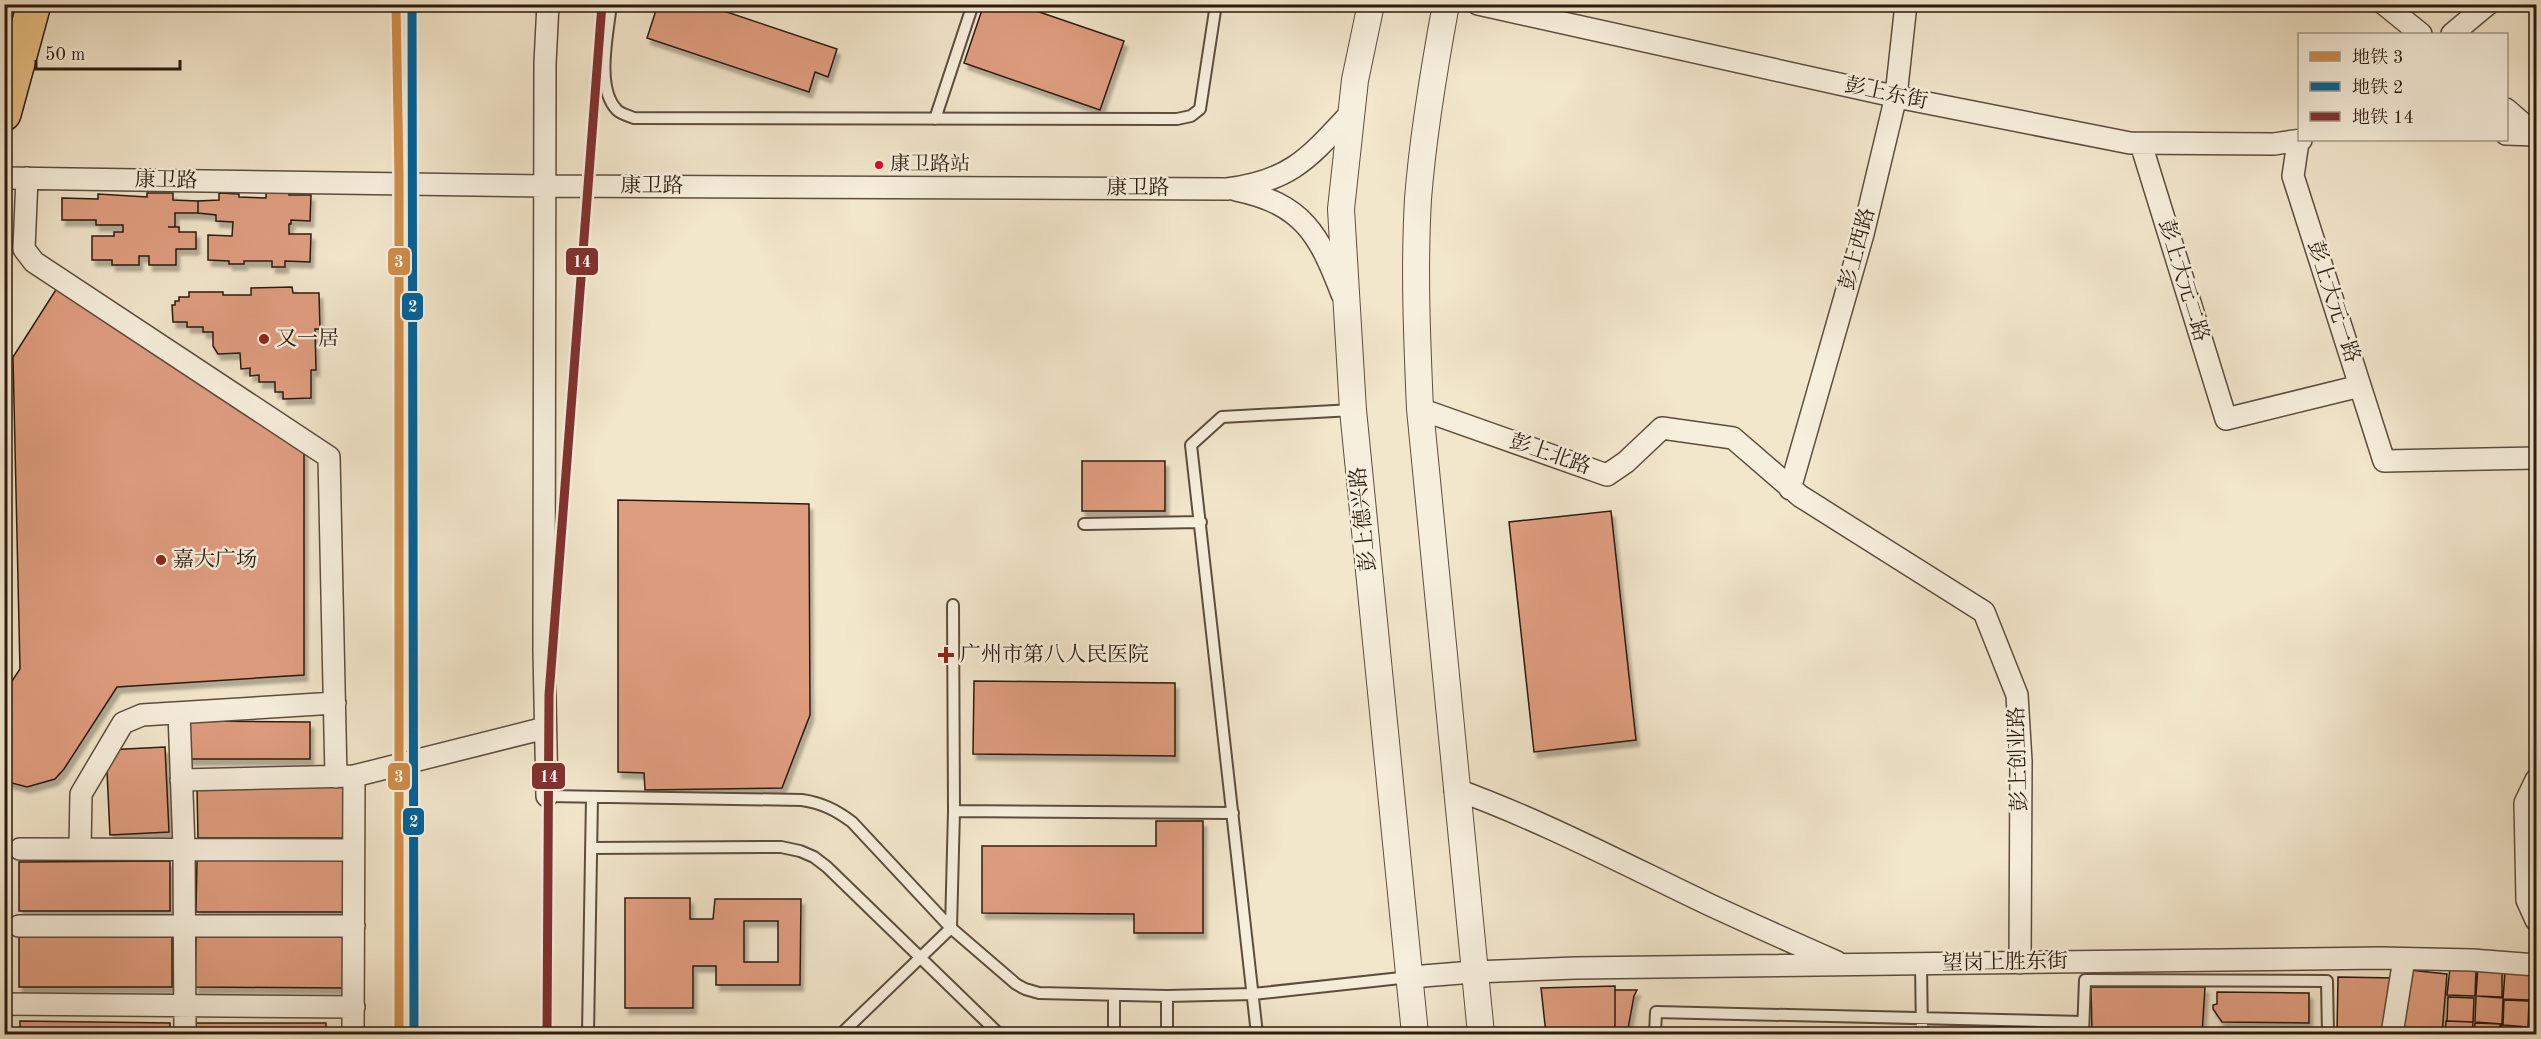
<svg xmlns="http://www.w3.org/2000/svg" width="2541" height="1039" viewBox="0 0 2541 1039" font-family="'Old Standard TT','Noto Serif SC',serif">
	<style>
		.building { fill: #df9d7f; stroke: #2b1a0f; stroke-width: 1.5; fill-rule: evenodd; filter: url(#shadow) }
		.lines { fill: none; stroke-linecap: round; stroke-linejoin: round }
		.service-casing { stroke: #5d4d3e; stroke-width: 14 }
		.minor-casing { stroke: #5d4d3e; stroke-width: 24 }
		.tertiary-casing { stroke: #5d4d3e; stroke-width: 28 }
		.primary-casing { stroke: #2b1a0f; stroke-width: 36 }
		.service { stroke: #f7efdd; stroke-width: 10 }
		.minor { stroke: #f7efdd; stroke-width: 21 }
		.tertiary { stroke: #f7efdd; stroke-width: 26 }
		.primary { stroke: #e9c386; stroke-width: 33 }
		.metro-1-casing { stroke: #f7efdd; stroke-width: 14 }
		.metro-2-casing { stroke: #f7efdd; stroke-width: 14 }
		.metro-3-casing { stroke: #f7efdd; stroke-width: 14 }
		.metro-1 { stroke: #cf8d4a; stroke-width: 9 }
		.metro-2 { stroke: #00629b; stroke-width: 9 }
		.metro-3 { stroke: #81312f; stroke-width: 9 }
		.bus-dot { fill: #e4002b; stroke: #f7efdd; stroke-width: 2 }
		.poi-dot { fill: #8f2418; stroke: #f7efdd; stroke-width: 2 }
		.labels { text-anchor: middle; dominant-baseline: central; stroke-width: 5; stroke-linejoin: round; paint-order: stroke }
		.bus-label { font-size: 20px; fill: #2b1a0f; stroke: #f7efdd; text-anchor: start }
		.street-label { font-size: 21px; fill: #2b1a0f; stroke: #f7efdd }
		.poi-label { font-size: 21px; fill: #2b1a0f; stroke: #f7efdd; text-anchor: start }
		.line-badge { stroke: #f7efdd; stroke-width: 2 }
		.badge-label { font-size: 16px; text-anchor: middle; font-weight: bold; fill: #fff }
	</style>
	<defs>
		<filter id="shadow"><feDropShadow dx="3.5" dy="6" stdDeviation="1.5" flood-color="#0004"/></filter>
	</defs>
	<rect width="100%" height="100%" fill="#f2e6cb"/>
	<filter id="stains"><feTurbulence type="fractalNoise" baseFrequency=".00333" numOctaves="4"/><feColorMatrix values="0 0 0 0 .2 0 0 0 0 .09 0 0 0 0 .02 0 0 0 .5 -.17"/></filter>
	<radialGradient id="worn" r=".72"><stop offset=".6" stop-color="#630" stop-opacity="0"/><stop offset="1" stop-color="#630" stop-opacity=".3"/></radialGradient>
	<path class="building" d="M658,4h45l134,45 -9,28 -13,-5 -6,20 -162,-54z
		M984,4h32l108,37 -24,69 -136,-47z
		M266,190h24l-1,5h22l-1,26 -19,-1v4h-2v10h22l-1,28 -25,-1v6h-13v-6h-28v3h-15v-3l-21,-1v-25l24,1 1,-14 -17,-1v-6l-18,-2v-12l21,-1v-7l20,1v3l27,1z
		M147,193h26v7l25,1v12h-23v14h-7h11v5h17v17h-20v16h-27v-9h-10v9h-27v-5h-20v-24h22v-4h9v-7h-27v-5h-34v-22l36,1v-5l49,3z
		M292,287l1,6h26l1,36h-5l1,41h-5v28l-28,1v-7h-8v-10h-16v-7l-9,1v-8l-9,1 -1,-16 -22,1 -5,-8v-14h-10v-5h-16v-5h-14l-1,-17h3v-4h4v-4h10v-5h34v3h28v-7z
		M57,288l247,163v224l-187,12 -53,82 -9,10 -28,8 -23,-6v-88l16,-24 -7,-312z
		M1082,461h83v50h-83z
		M618,500l191,4 1,211 -28,73 -137,2 -1,-17 -26,-1z
		M1611,511l25,229 -102,12 -25,-230z
		M974,681l201,2v73l-202,-2z
		M184,721l126,1v37h-126z
		M165,747l4,85 -59,3 -4,-85z
		M197,786h149v52h-148z
		M1156,821h47v112h-69v-19l-152,-1v-67h174z
		M197,860h151l-1,52h-151z
		M170,861v50h-151v-49z
		M625,898h65v21h23l2,-20h86l-1,86h-84v-19h-23v42h-68zM744,921h34v41h-34z
		M19,936h153v51h-153z
		M196,936l148,1v51l-149,-1z
		M2478,965l24,2v30l-26,-1z
		M2450,968l26,1 -1,27 -28,-1z
		M2409,970l38,4 -5,60 -41,-1z
		M2505,972l26,1 -1,27 -27,-1z
		M2338,977l59,1 -14,56h-46z
		M1615,986v48h-69l-5,-46z
		M2091,987h114l-3,47h-110z
		M1615,990h22l-3,6 -7,38h-12z
		M2217,992l92,1v30l-87,-1 -9,-13v-4l4,-1z
		M2476,996l27,2 -1,26 -27,-2z
		M2448,997l26,1 -1,24 -26,-1z
		M2504,1000l25,1 -1,26 -25,-2z
		M2531,1000l5,1v25h-6z
		M20,1021l150,2v11h-150z
		M2446,1021l27,1 -1,12h-27z
		M193,1023h133v11h-133z
		M2475,1023l25,1v10h-26z
		M2501,1025l27,2 -1,7h-26z
		M2264,1029l15,4h18v1h-80v-2z"/>
	<g class="lines">
		<defs>
			<path id="service" d="M611,4c-3,29 -16,84 6,106 4,4 12,6 17,8l543,1 14,-3 9,-7 16,-105
				M935,119l38,-115
				M1084,524l117,-2
				M547,796l255,4c20,3 34,10 50,22l99,106 65,56 9,5 14,4 128,3 86,-2 157,-17
				M954,811l279,2
				M591,848l190,-1 19,4 14,6 13,10 169,164 6,3
				M1921,964l1,70
				M1114,995v39
				M1167,996v38
				M588,1034l4,-237
				M841,1034l110,-106 3,-117 -1,-206
				M1257,1034l-66,-589 31,-28 131,-7
				M1655,1034l1,-22 426,10
				M2083,1034l2,-54 242,1 1,53"/>
			<path id="minor" d="M1478,4l429,95 223,44 144,1 27,-4
				M2384,4l37,30
				M2452,34l36,-30
				M2506,109l30,26
				M2506,134l30,1
				M2298,142l-5,34 91,285 152,-3
				M2141,144l85,275 134,-33
				M4,178l541,8 682,3c63,-8 81,-30 123,-75
				M27,178l-3,71 10,13 295,195 7,320
				M1236,190c67,14 83,44 106,104
				M1420,409l187,66 19,-13 36,-34 71,10 67,58 184,116 33,83 4,66 -1,202
				M1790,489l73,-255 33,-138 10,-92
				M179,713l5,135 1,186
				M181,780l173,-4 191,-48
				M2536,780l-11,23 2,97 9,20
				M1455,789c88,32 169,75 253,115 43,20 86,39 129,58
				M547,796l-3,-145 1,-588 3,-59
				M20,849l332,1
				M80,849l1,-55 42,-71 19,-8 193,-12
				M19,926h335
				M1411,977l62,-5 102,-4 806,-10 91,2 64,5
				M4,1004l350,3
				M353,1034l1,-258
				M2392,1034l12,-75"/>
			<path id="tertiary" d="M1371,4l-16,76 -14,129 12,201 62,624
				M1446,4c-12,65 -23,130 -28,195 -4,70 -1,141 2,210l61,625"/>
			<path id="primary" d="M4,114l30,-110"/>
		</defs>
		<use href="#service" class="service-casing"/>
		<use href="#minor" class="minor-casing"/>
		<use href="#tertiary" class="tertiary-casing"/>
		<use href="#primary" class="primary-casing"/>
		<use href="#service" class="service"/>
		<use href="#minor" class="minor"/>
		<use href="#tertiary" class="tertiary"/>
		<use href="#primary" class="primary"/>
		<defs>
			<path id="metro-1" d="M396,4l3,171v859"/>
			<path id="metro-2" d="M412,4l2,1030"/>
			<path id="metro-3" d="M547,1034l2,-339 53,-691"/>
		</defs>
		<use href="#metro-1" class="metro-1-casing"/>
		<use href="#metro-2" class="metro-2-casing"/>
		<use href="#metro-3" class="metro-3-casing"/>
		<use href="#metro-1" class="metro-1"/>
		<use href="#metro-2" class="metro-2"/>
		<use href="#metro-3" class="metro-3"/>
	</g>
	<circle class="bus-dot" cx="879" cy="165" r="5"/>
	<g class="poi-dot">
		<circle cx="264" cy="339" r="6"/>
		<circle cx="161" cy="560" r="6"/>
		<path d="M943 646h6v6h6v6h-6v6h-6v-6h-6v-6h6z"/>
	</g>
	<g class="labels">
		<g class="bus-label">
			<text x="890" y="165">康卫路站</text>
		</g>
		<g class="street-label">
			<text transform="translate(1886 94) rotate(12)">彭上东街</text>
			<text transform="translate(166 181) rotate(1)">康卫路</text>
			<text x="652" y="186">康卫路</text>
			<text x="1138" y="188">康卫路</text>
			<text transform="translate(1858 249) rotate(-75)">彭上西路</text>
			<text transform="translate(2183 281) rotate(73)">彭上大元二路</text>
			<text transform="translate(2333 302) rotate(72)">彭上大元一路</text>
			<text transform="translate(1550 455) rotate(19)">彭上北路</text>
			<text transform="translate(1364 519) rotate(-96)">彭上德兴路</text>
			<text transform="translate(2019 759) rotate(-92)">彭上创业路</text>
			<text transform="translate(2005 963) rotate(-1)">望岗上胜东街</text>
		</g>
		<g class="poi-label">
			<text x="276" y="339">又一居</text>
			<text x="173" y="560">嘉大广场</text>
			<text x="960" y="655">广州市第八人民医院</text>
		</g>
	</g>
	<g class="line-badge">
		<rect x="565" y="247" width="34" height="29" rx="6" fill="#81312f"/>
		<rect x="387" y="247" width="24" height="29" rx="6" fill="#cf8d4a"/>
		<rect x="401" y="292" width="23" height="29" rx="6" fill="#00629b"/>
		<rect x="531" y="762" width="35" height="28" rx="6" fill="#81312f"/>
		<rect x="387" y="762" width="24" height="29" rx="6" fill="#cf8d4a"/>
		<rect x="402" y="807" width="23" height="29" rx="6" fill="#00629b"/>
	</g>
	<g class="badge-label">
		<text x="582" y="267">14</text>
		<text x="399" y="267">3</text>
		<text x="413" y="312">2</text>
		<text x="549" y="782">14</text>
		<text x="399" y="782">3</text>
		<text x="414" y="827">2</text>
	</g>
	<rect width="2541" height="1039" fill="none" stroke="#f2e6cb" stroke-width="24"/>
	<rect x="6" y="6" width="2529" height="1027" fill="none" stroke="#2b1a0f" stroke-width="3"/>
	<rect x="12" y="12" width="2517" height="1015" fill="none" stroke="#2b1a0f" stroke-width="1.5"/>
	<rect x="2298" y="33" width="210" height="108" fill="#f7efdd" stroke="#a59a8b" stroke-width="1.5"/>
	<rect x="2310" y="52" width="30" height="9" fill="#cf8d4a" stroke="#a59a8b" stroke-width="1.5"/>
	<text x="2352" y="63" font-size="18" fill="#2b1a0f">地铁 3</text>
	<rect x="2310" y="82" width="30" height="9" fill="#00629b" stroke="#a59a8b" stroke-width="1.5"/>
	<text x="2352" y="93" font-size="18" fill="#2b1a0f">地铁 2</text>
	<rect x="2310" y="112" width="30" height="9" fill="#81312f" stroke="#a59a8b" stroke-width="1.5"/>
	<text x="2352" y="123" font-size="18" fill="#2b1a0f">地铁 14</text>
	<path d="M36 60v9h144v-9" fill="none" stroke="#2b1a0f" stroke-width="3"/>
	<text x="45" y="60" font-size="18" fill="#2b1a0f" stroke="#f7efdd" stroke-width="4.5" paint-order="stroke">50 m</text>
	<rect width="100%" height="100%" filter="url(#stains)"/>
	<rect width="100%" height="100%" fill="url(#worn)"/>
</svg>
